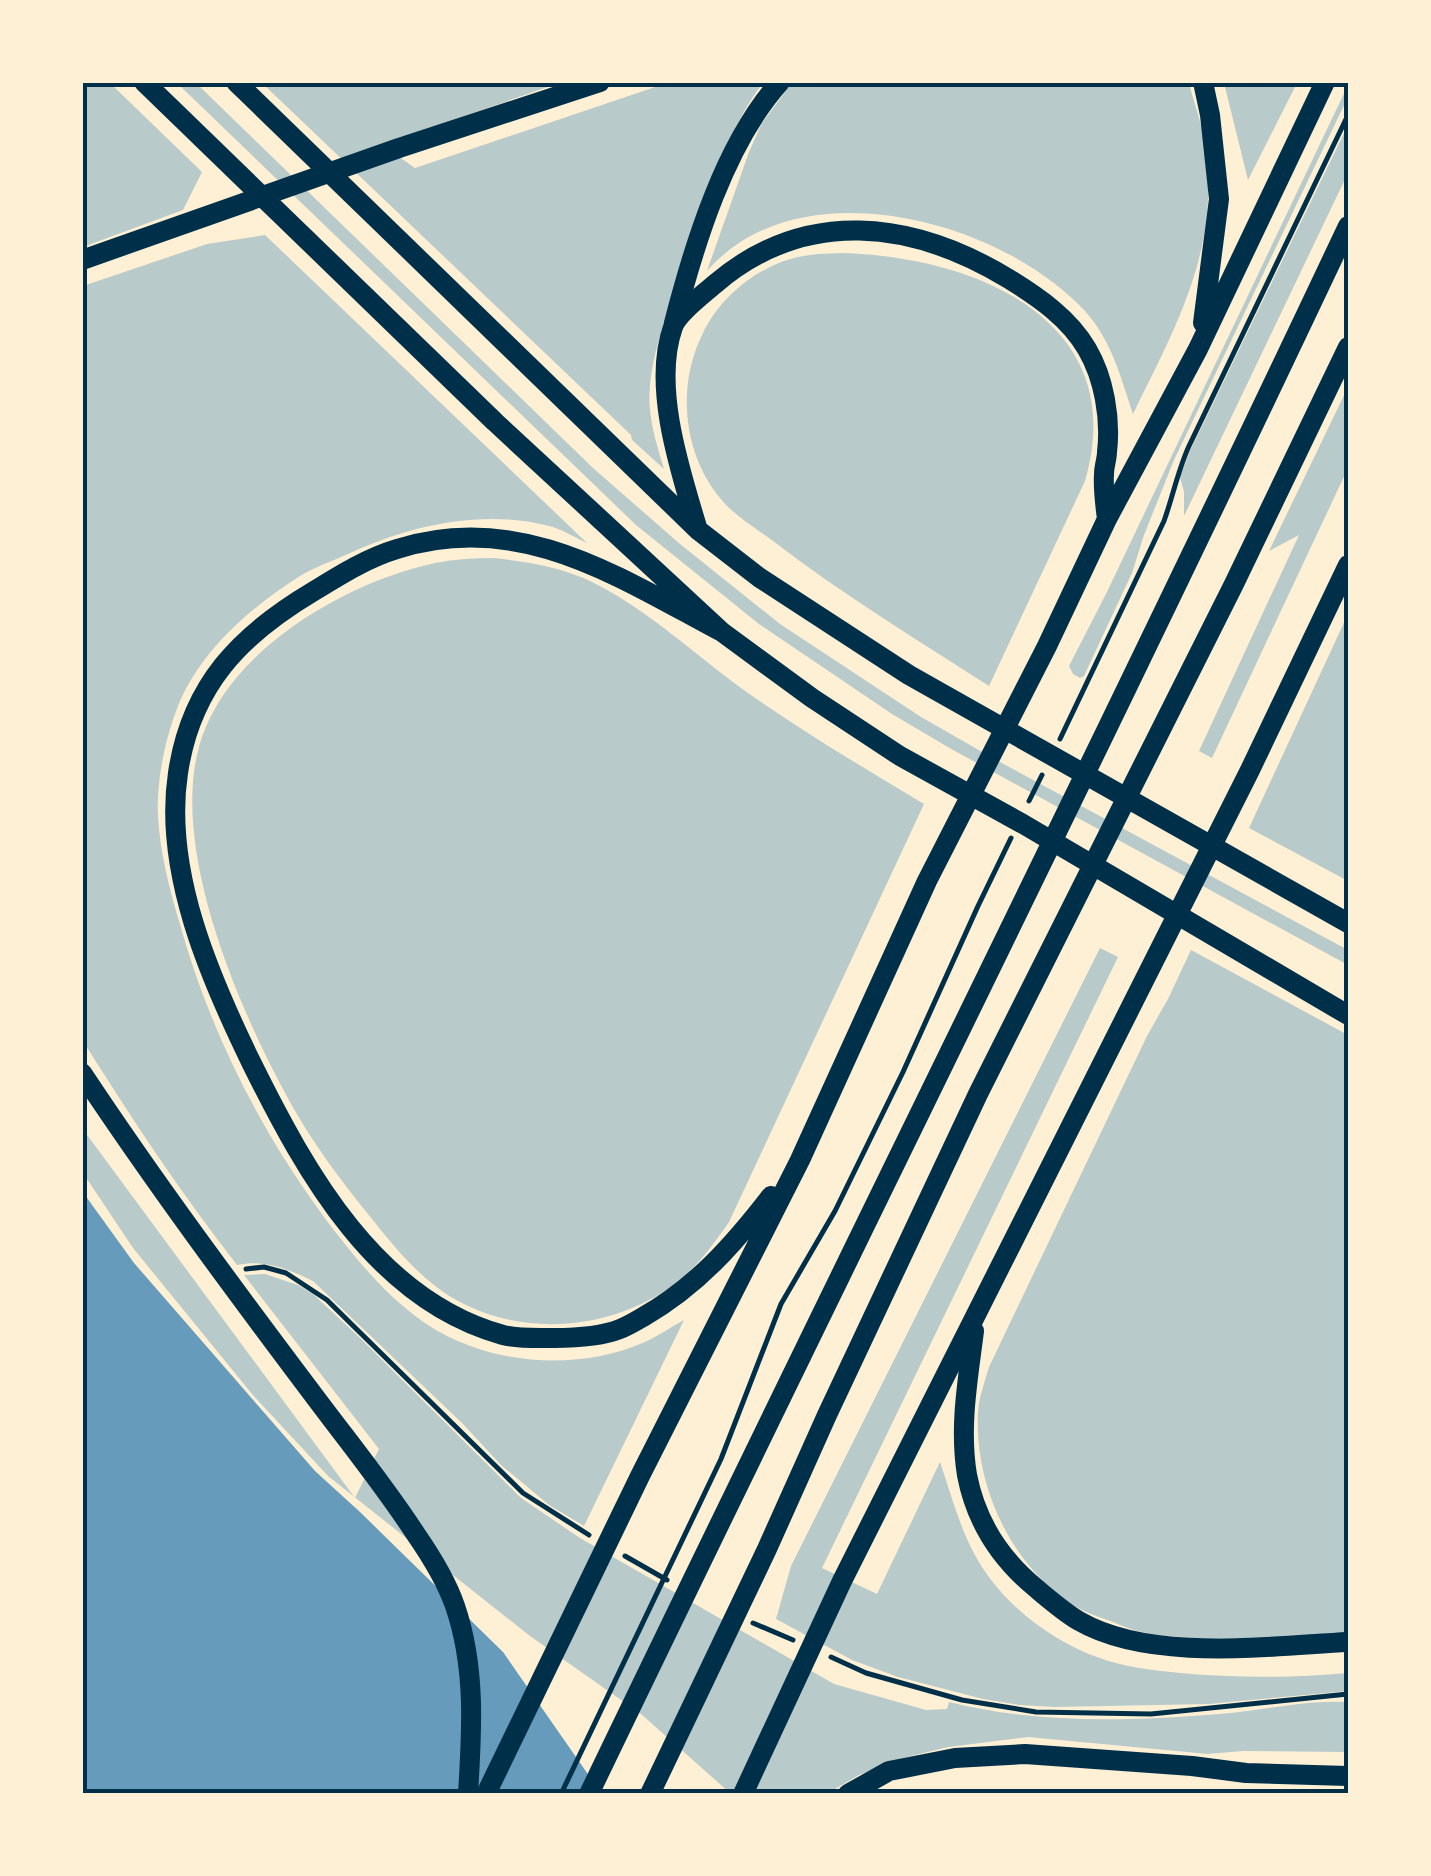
<svg xmlns="http://www.w3.org/2000/svg" width="1431" height="1876" viewBox="0 0 1431 1876" font-family="'Space Grotesk',sans-serif">
	<style>
		.green { fill: #b9caca }
		.water { fill: #669bbc }
		.lines { fill: none; stroke-linecap: round; stroke-linejoin: round }
		.path { stroke: #003049; stroke-width: 5 }
		.primary { stroke: #003049; stroke-width: 20 }
		.trunk { stroke: #003049; stroke-width: 20 }
		.neatline { fill: none; stroke: #003049; stroke-width: 4 }
	</style>
	<rect width="100%" height="100%" fill="#fdf0d5"/>
	<path class="green" d="M82,83h28l92,89 -19,38 -100,37z
		M177,83h19l397,385 87,76 100,80 141,93 77,44 350,189v15l-395,-215 -61,-36 -133,-90 -123,-99z
		M262,83h297l-177,62 33,23 252,-85h96c-39,50 -55,118 -76,177 -15,41 -33,82 -37,126 -3,29 6,56 14,83l-32,-29 -1,-5z
		M792,83h397c4,17 11,34 14,52 21,107 -25,187 -70,279 -12,-36 -21,-73 -48,-103 -84,-91 -286,-146 -378,-40l42,-119 13,-29z
		M1224,83h73l-49,97z
		M1348,85v12l-174,363 -30,75 -12,38 -48,103 -4,2 -7,-4 -4,-8 38,-74z
		M1348,125v48l-164,343v-24l-4,-15 10,-26z
		M265,235l322,308c-11,-5 -22,-12 -34,-16 -68,-19 -143,-2 -205,27 -16,7 -33,13 -48,22 -50,32 -99,74 -122,130 -13,33 -22,76 -20,111 2,34 11,71 21,104 31,112 83,214 154,308 32,41 67,83 114,107 60,30 137,33 198,6 13,-6 26,-15 39,-22l-100,206 -35,-21 -48,-40 -38,-41 -150,-143c-25,-12 -48,-22 -76,-16 -56,-72 -106,-147 -154,-224v-755l124,-42z
		M840,253c133,3 292,66 245,228l-96,205c-73,-47 -147,-92 -216,-145 -17,-13 -40,-26 -53,-43 -38,-46 -43,-114 -17,-165 19,-40 63,-73 107,-78 10,-2 20,-1 30,-2z
		M1348,387v81l-136,290 -13,-7 100,-216 -30,16z
		M495,558c33,4 67,9 97,24 57,28 104,74 156,111 57,40 116,75 176,111l-195,418c-16,23 -32,45 -54,62 -62,45 -147,54 -215,18 -38,-20 -65,-54 -92,-88 -25,-31 -50,-64 -70,-98 -53,-92 -127,-258 -100,-365 24,-98 145,-168 237,-188 20,-4 40,-5 60,-5z
		M1348,614v267l-99,-53z
		M1100,948l18,9 -296,611 55,26 63,-132c14,41 24,84 52,119 25,33 66,62 105,76 26,10 54,13 83,16 56,5 112,5 168,0v18l-139,13 -155,3 -35,-2 -36,-6 -85,-22 -46,-17 -76,-41 15,-53z
		M1191,950l157,85v598c-33,4 -66,4 -99,5 -35,0 -72,2 -107,-6 -10,-2 -20,-6 -29,-10 -14,-5 -29,-10 -42,-18 -61,-41 -97,-119 -93,-192 1,-15 7,-31 11,-45l158,-331 21,-37z
		M82,1128l273,370 24,-49 -135,-174 21,-1 33,11 15,9 47,44 161,160 59,40 254,146 92,26 21,-1 2,-7c91,23 189,19 282,11 36,-4 80,-13 115,-11l2,1v49l-105,-1 -35,3 -180,-17 -80,10 -49,12 -40,16 -31,18h-98l-89,-79 -111,-78 -202,-160 -76,-82 -119,-146 -50,-75z"/>
	<path class="water" d="M82,1191l52,72 181,208 45,41 143,140 98,141h-518z"/>
	<g class="lines">
		<path class="path" d="M1060,739l104,-218c9,-25 14,-51 25,-75l159,-331
			M1029,801l13,-26
			M246,1269l18,-2 22,6 41,27 196,193 66,42
			M625,1556l42,24
			M753,1623l40,17
			M831,1657l35,16 96,27 74,12 115,2 197,-20
			M561,1794l160,-335 60,-155 54,-93 68,-139 75,-166 33,-68"/>
		<path class="primary" d="M82,260l317,-112 201,-66
			M674,323c20,-78 51,-180 106,-241
			M82,1073c73,110 151,215 230,320 35,47 71,91 103,140 16,23 31,47 40,73 21,61 17,125 13,188
			M848,1794l41,-23 66,-13 70,-4 167,12 54,7 102,3"/>
		<path class="trunk" d="M144,82l351,340 227,210 90,66 88,58 123,68 325,191
			M236,82l462,448 62,48 149,97 439,248
			M1203,323l16,-124 -9,-84 -7,-33
			M697,527c-17,-57 -45,-141 -24,-200 4,-13 30,-33 42,-43 90,-77 197,-64 294,-5 29,18 60,39 78,70 17,29 24,69 20,103 0,7 -3,14 -3,22 -1,15 1,30 3,45
			M722,632c-104,-55 -202,-122 -325,-83 -30,9 -57,26 -83,42 -74,44 -123,94 -136,182 -15,98 32,205 74,291 54,109 124,236 251,271 16,4 34,3 51,3 21,0 46,-1 66,-9 8,-3 16,-8 23,-12 53,-30 91,-73 128,-121
			M974,1331c-6,48 -15,96 -7,144 9,47 33,84 70,114 13,11 27,23 42,32 71,41 190,25 269,21
			M486,1794l154,-318 160,-316 127,-279 120,-235 60,-127 91,-170 127,-267
			M589,1794c252,-524 511,-1043 759,-1568
			M650,1794l117,-245 60,-134 151,-321 256,-510 114,-237
			M743,1794l99,-213 408,-811 98,-205"/>
	</g>
	<rect width="1431" height="1876" fill="none" stroke="#fdf0d5" stroke-width="170"/>
	<rect x="85" y="85" width="1261" height="1706" class="neatline"/>
</svg>
